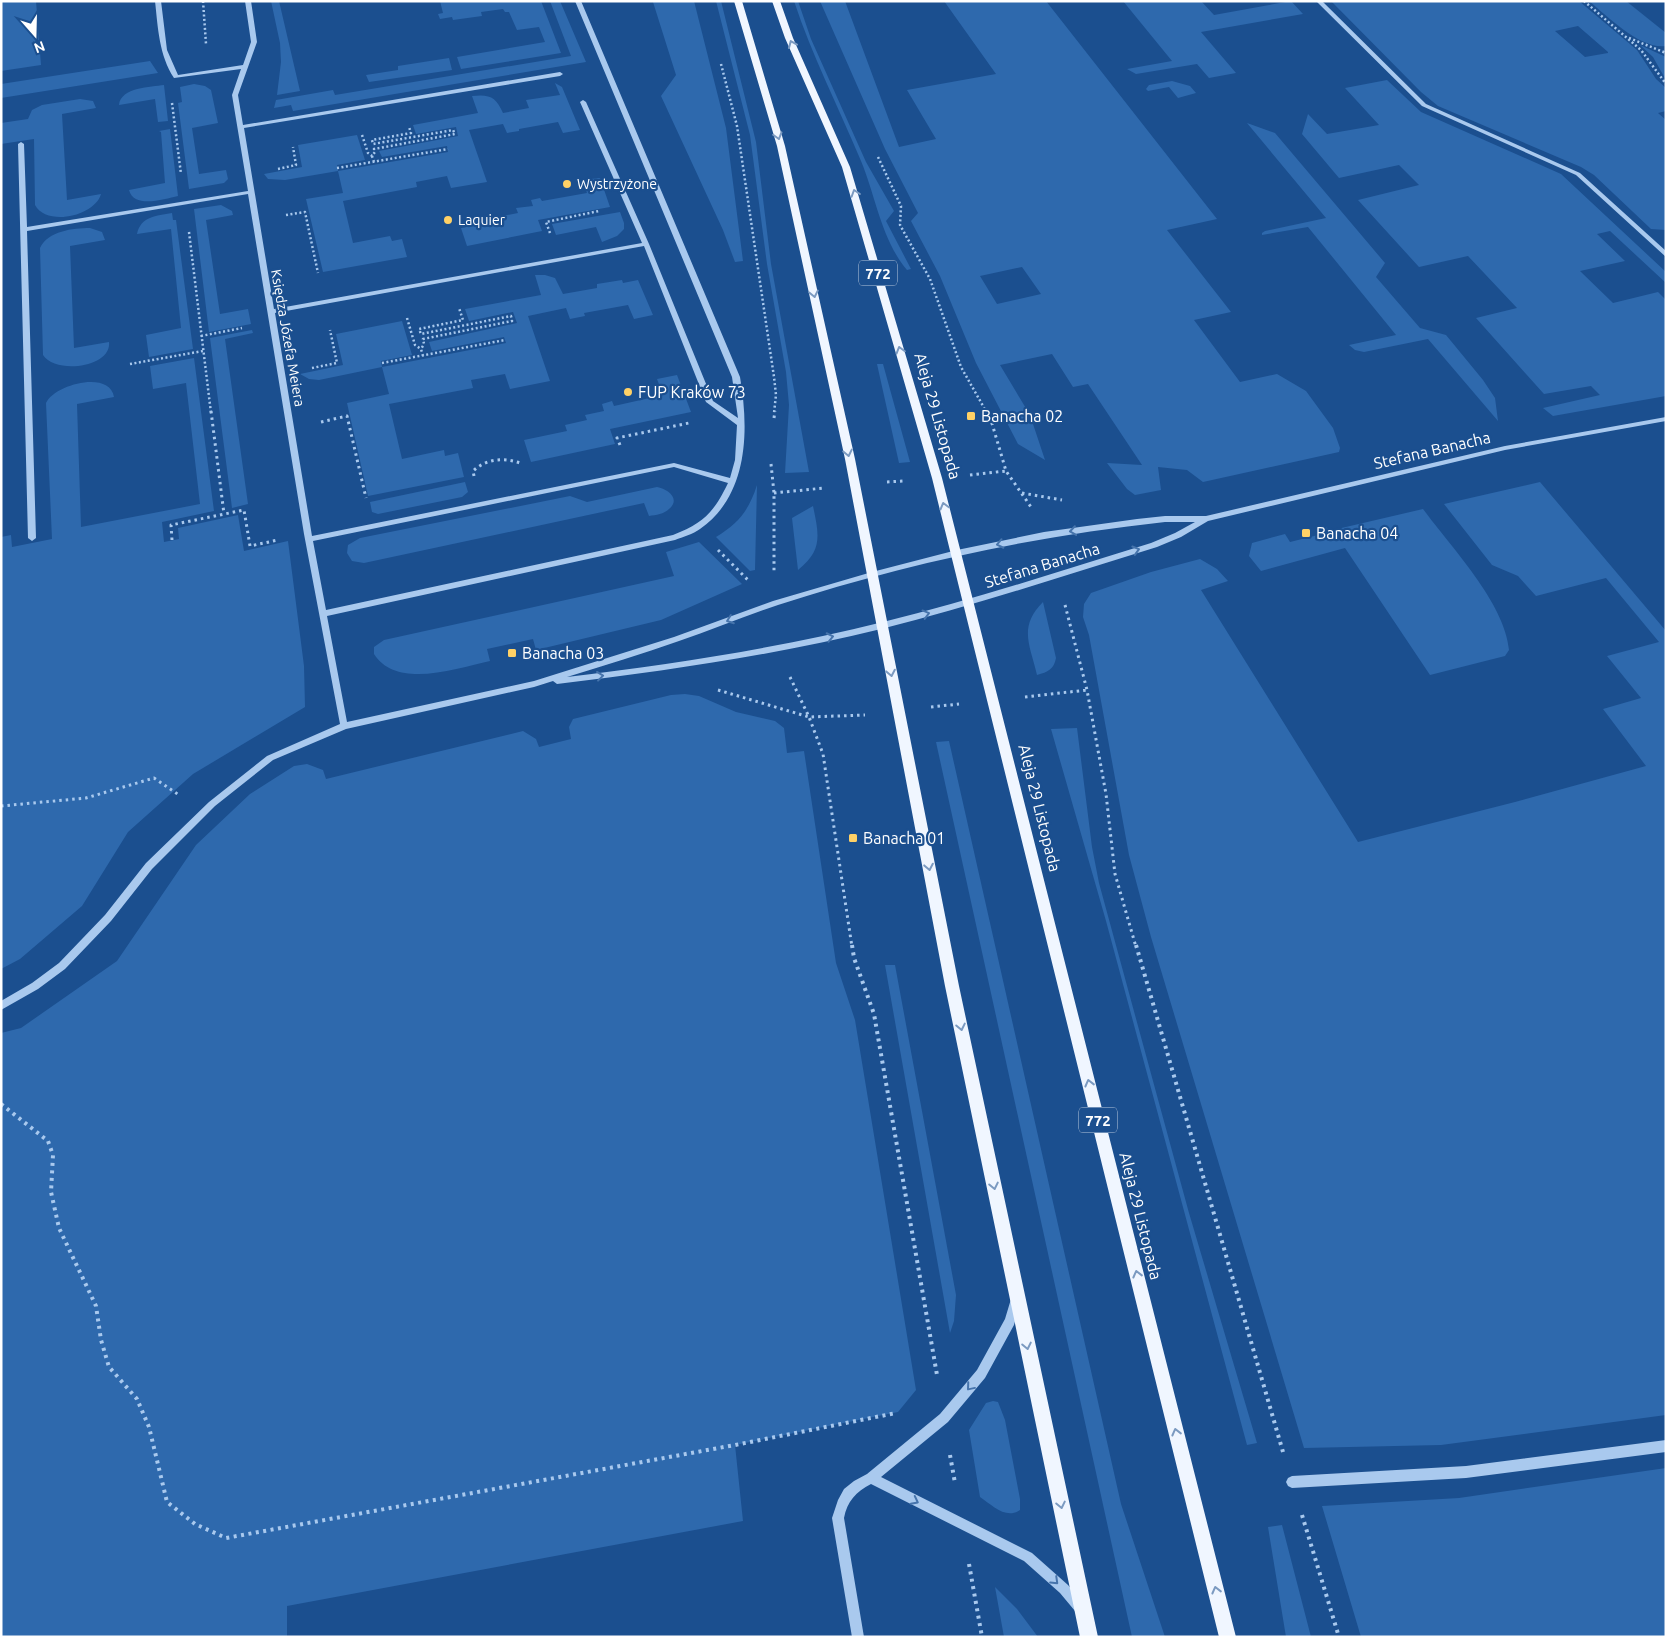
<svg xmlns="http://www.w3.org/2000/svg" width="1667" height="1638" viewBox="0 0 1667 1638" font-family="Ubuntu,sans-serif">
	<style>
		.green { fill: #2e69ad; fill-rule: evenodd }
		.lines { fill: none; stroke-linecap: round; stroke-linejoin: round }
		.path-far2 { stroke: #a9c9ee; stroke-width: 2.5; stroke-dasharray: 2 2.5; stroke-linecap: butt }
		.path-far1 { stroke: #a9c9ee; stroke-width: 3; stroke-dasharray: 2.5 4; stroke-linecap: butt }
		.path { stroke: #a9c9ee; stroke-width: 4; stroke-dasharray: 3 4.5; stroke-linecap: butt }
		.minor { fill: #a9c9ee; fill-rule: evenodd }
		.major { fill: #f0f6ff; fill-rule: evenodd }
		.oneway { stroke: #7b9ac1 }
		.oneway2 { stroke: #4674ac }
		.poi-dot { fill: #ffd166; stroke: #1b4f8f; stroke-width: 2 }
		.labels { text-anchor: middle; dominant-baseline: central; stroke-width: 4.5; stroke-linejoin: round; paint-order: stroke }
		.far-poi-label { font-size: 14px; fill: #fff; stroke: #1b4f8f; text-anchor: start }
		.far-street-label { font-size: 14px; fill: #fff; stroke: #1b4f8f }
		.shield { fill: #1b4f8f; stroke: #bbcadd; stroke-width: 1 }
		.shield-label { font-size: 15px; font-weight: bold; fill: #fff }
		.poi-label { font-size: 16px; fill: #fff; stroke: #1b4f8f; text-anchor: start }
		.street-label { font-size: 16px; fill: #fff; stroke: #1b4f8f }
	</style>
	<rect width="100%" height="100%" fill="#1b4f8f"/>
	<path class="green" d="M1,1h35l5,64 -40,6z
		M271,1h8l21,90 -23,4 4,-33 -1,-19z
		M440,1h101l20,52 -100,16 -4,-12 88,-15 -6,-15 -22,3 -8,-18h-4l-2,-3 -22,3 1,4 -29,4 -1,-3 -12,2 -2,-5 5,-1z
		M550,1h10l26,61 -293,49 -2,-6 -17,3 2,-8 57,-10 2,5 236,-39z
		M694,1l32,127 17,133 -8,1 -12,-32 -62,-134 15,-21 -23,-73z
		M716,1h5l35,141 15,122 38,208 -24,1 4,-68 -3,-33 -19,-108 -17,-129z
		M794,1h4l13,38 55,123 28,49 -8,10 25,48 -4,1c-26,-31 -31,-73 -46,-109 -22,-53 -49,-105 -67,-160z
		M820,1h25l54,146 37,-8 -29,-49 89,-16 -52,-73h102l171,218 -50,11 64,82 -37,8 46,62 37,-8 29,17 27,37 7,20 -1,4 -136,30 -16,-12 -29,-3 3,23 -26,5 -8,-6 -20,-26 35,2 -54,-81 -15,3 -21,-33 -52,11 30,50 15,45 -27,-16 -42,-81 -36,-87 -29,-55 7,-8 -33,-64zM1022,267l19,27 -44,10 -17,-28z
		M1123,1h78l13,14 77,-14 12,13 -102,18 35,41 -27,5 -12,-14 -61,10 -9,-5 45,-8z
		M1331,1h248l58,49 19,29 10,9v23l-8,2 8,7v110l-15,-1 -57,-54 -13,-8 -143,-61 -17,-14zM1578,26l30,26v1l-23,4 -30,-26z
		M1589,1h37l40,32v13c-25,4 -59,-30 -77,-45z
		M1640,45l26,12v23l-13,-23z
		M449,58l3,12 -83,12 -3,-7 32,-5v-4z
		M150,61l8,12 -157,25v-14z
		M1387,80l34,32 140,62 105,98v11l-56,-52 -13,3 28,27 -45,10 33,32 45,-11 8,8v96l-113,20 -10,-8 57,-13 -9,-9 -47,8 -68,-76 41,-10 -49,-52 -49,11 -61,-67 61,-15 -20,-20 -60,13 -37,-44 6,-20 19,20 52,-9 -34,-37z
		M1172,81l18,5 6,7 -18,5 -9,-11 -21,4 -2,-2 3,-4z
		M555,83l7,4 18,43 -17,3 -5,-11 -39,7v2l-12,2 -4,-9 -34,6 18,52 -36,6 -4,-12 -31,6 1,5 -74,14 10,42 37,-7 2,5 10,-2 5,18 -84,15 -17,-73 37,-6 -5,-22 -53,9 -17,-1 -4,-5 38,-7 -4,-22 59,-10 8,25 -28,5 1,6 110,-19 -1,-6 -65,11 -3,-6 79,-15 -2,-9 -40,7 -3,-9 65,-12 -6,-17c18,-2 24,1 31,17l26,-5 -3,-8 34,-5z
		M194,84l11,2 6,4 7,33 -26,5 7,46 27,-4 2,9 -4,4 -35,6 -11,-86 4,-1 -2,-15z
		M164,85l4,36 -10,1 -3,-23 -36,6c2,-18 32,-18 45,-20z
		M80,99l13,2 3,7 -34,6 5,86 34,-6c-6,22 -54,33 -66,11l-1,-66 -33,5v-21l27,-4 4,-9 10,-5z
		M1247,123l28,10 110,130 -9,14 44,51 26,7 37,45 12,18 3,23 -70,-82 -64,13 -9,-2 -6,-5 47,-10 -88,-108 -46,8v-2l3,-2 61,-13z
		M170,129l8,67c-14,3 -44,13 -49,-6l36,-7 -4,-51 -2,-1z
		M600,178l10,29 -72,13 4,11 -75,15 -6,-18 38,-7 -1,-4 20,-4 -2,-5 17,-2 -2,-6 9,-2 2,3 45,-8 -5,-13z
		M221,205l11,6 1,4 -27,5 14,94 28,-5 3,15 -42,8 -15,-123z
		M620,212l4,11v6l-7,7 -15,6 -6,-15 -40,8 -4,-11z
		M172,213l1,7h3l17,129 -44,8 -3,-22 35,-7 -10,-99 -34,5c4,-18 19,-18 35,-21z
		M90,228l12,4 3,8 -35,6 4,102 35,-6c3,25 -53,33 -66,13l-3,-107c8,-17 33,-20 50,-20z
		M535,275h10l10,3 8,16 34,-6v-4l25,-4 1,3 15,-3 15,35 -19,4 -6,-14 -44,8 1,3 -15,3 -4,-11 -38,8 22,65 -40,8 -5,-15 -34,6 2,8 -84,16 13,55 42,-9 1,6 13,-3 6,24 -96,19 -21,-93 42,-9 -7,-27 -63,13 -10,-1 -9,-5 43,-9 -7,-31 66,-13 10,34 -31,6 1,6 124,-24 -2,-6 -72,14 -3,-9 88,-19 -4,-11 -44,9 -4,-12 76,-14z
		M252,330l1,3 -28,6 23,165 -16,4 -22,-170z
		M194,358l20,153 -52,11 2,20 15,-3 -1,-11 60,-13 6,36 44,-10 16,125 1,41 -112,67 -65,58 -46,74 -62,53 -19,10v-432l10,-2 1,12 40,-8 -6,-136c9,-19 64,-33 68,-6l-37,7 4,123 119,-23 -14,-121 -33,6 -3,-23z
		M877,364h6l27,98 -11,1z
		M677,375l14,37 -81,17 5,15 -84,18 -7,-22 43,-9 -2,-6 22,-5 -2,-5 19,-4 -2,-7 10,-3 2,5 49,-11 -6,-16z
		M465,482l3,10 -6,5 -84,17 -6,-2 -2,-10z
		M1540,482l126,149v784l-225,30 -137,3 -153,-511 -22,-82 -40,-220 -6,-18 1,-13 7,-11 60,-21 49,-13 17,10 11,12 -27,9 157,252 157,-40 131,-36 -43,-57 38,-11 -34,-42 52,-14 -53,-64 -70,18 -18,-20 -26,-11 -48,-61z
		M757,485l-2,85 -5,1 -34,-34c23,-14 33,-27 41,-52z
		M657,487c11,2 24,12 12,22 -5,5 -13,6 -20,7l-5,-13 -280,60 -12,-2 -5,-8 1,-8 12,-7 210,-42 17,6z
		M813,506c6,29 10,44 -15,64l-6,-52z
		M1423,509c28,38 82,94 86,141l-4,6 -75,19 -85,-127 -84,23 -12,-15 3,-13 33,-9 5,8 36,-9 -4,-7 11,4z
		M699,542l43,42 -81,36 -125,30 -3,-11 -46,10 3,12c-33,7 -93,29 -116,-7v-7l10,-7 290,-64 -8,-24z
		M1043,602l13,56c-2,11 -8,14 -19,17 -7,-30 -19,-48 6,-73z
		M685,694l14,2 37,16 39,9 9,7 3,25 17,-2 32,212 19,57 61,370 -18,22 -163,33 8,76 -456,85v31h-286v-604l20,-5 96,-67 79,-116 54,-51 44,-28 13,-2 16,6 3,9 197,-48 13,8 3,8 32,-8 -2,-12 4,-8 98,-24z
		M1077,728l15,119 7,36 90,330 68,230 -10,2 -141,-524 -55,-192z
		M949,741l172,763 44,133h-33l-196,-895z
		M885,965h10l61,330 -2,26 -4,12z
		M993,1401l5,1 7,18 15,79v11c-14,10 -28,-5 -40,-13l-11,-67 17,-27z
		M1666,1468v169h-305l-39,-131 137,-8z
		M1282,1525l29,112h-25l-18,-110z
		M995,1587l22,22 21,28h-34z"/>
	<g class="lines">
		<path class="path-far2" d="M203,1l3,43
			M1584,1l57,49 25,34
			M1629,38l37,15
			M721,64l16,62 37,251 2,18 -2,18
			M172,103l9,71
			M362,135l6,18 4,3
			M878,157l23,49 -1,19 30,54 31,88 26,46
			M374,162l-2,-6 3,-4 -1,-3 81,-15 -2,-4 -80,14 -1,-4 39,-7 -2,-6
			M337,168l111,-19
			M278,169l18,-4 -3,-18
			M286,215l19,-3 13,61
			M189,232l22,181
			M550,233l-4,-11 53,-11
			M407,318l8,27 6,4
			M201,336l41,-8
			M423,356l-2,-7 3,-5 -1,-5 89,-18 -1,-5 -90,18 -2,-5 44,-9 -4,-12
			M382,363l123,-23
			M130,364l73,-13
			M312,368l25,-5 -7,-33"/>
		<path class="path-far1" d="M211,411l13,103
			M986,411l5,9 15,51 25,36
			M774,418l1,-7
			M321,422l26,-6 19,82
			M620,445l-3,-7 72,-15
			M771,464l3,29v79
			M970,475l36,-4
			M474,476l-1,-5c13,-12 30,-14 47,-8l1,3
			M887,482l17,-1
			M774,493l50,-5
			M1022,493l40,7
			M172,540l-1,-15 73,-15 6,36 28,-6
			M718,550l31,31
			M1065,605l22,85 19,104 9,80 21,73
			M790,677l19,40 14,37 29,193
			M718,690l91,27 56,-2
			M1025,697l62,-7
			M931,707l28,-3
			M1,806l85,-8 68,-20 25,17"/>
		<path class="path" d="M852,945l2,13 20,56 63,361
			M1136,945l147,507
			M1,1104l47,37 5,14 -2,37 8,36 37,78 5,34 8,27 28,32 12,28 18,75 28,22 31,14 509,-93 161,-32
			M950,1455l5,28
			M1302,1515l37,122
			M969,1564l13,73"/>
		<path class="minor" d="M155,1h6l6,49 11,25 65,-10 8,-23 -6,-41h6l6,41 -19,53 5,30 317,-53 3,2 -3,2 -316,52 30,181 368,-66 -62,-141 3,-2 3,2 63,142 64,157 25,17 -6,-41 -157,-376h6l159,376c9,52 9,118 -40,152 -7,5 -17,8 -25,11l-348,76 20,106 187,-41 140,-44 99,-36 99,-29 85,-22 87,-18 93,-13 28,-3h41l299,-70 161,-29v4l-161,29 -297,71 -27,16 -24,10c-92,28 -183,59 -276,82 -106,26 -215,42 -324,55l-4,-3 -19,6 -188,42 -73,31 -58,46 -63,63 -41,52 -46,48 -27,20 -37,21v-9l31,-18 27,-20 46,-48 41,-52 63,-61 58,-46 73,-32 -36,-190 -56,-340 -221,37 9,307 -4,3 -4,-3 -10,-394 3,-2 3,2 3,83 221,-36 -16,-96 9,-26 -67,9c-15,-23 -16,-50 -19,-77zM644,246l62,156 31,23 -2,35 -5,18 -56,-15 -362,73 -37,-223zM674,467l54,16c-14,29 -24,40 -55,52l-347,75 -13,-69zM1165,522h30l-20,11 -24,10c-89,27 -177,57 -268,79 -103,26 -210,42 -316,55 38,-12 75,-23 112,-36 33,-11 66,-25 99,-36 126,-41 256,-69 387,-83z
			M1316,1h6l104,103 154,69 86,78v6l-90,-82 -154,-69z
			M1015,1298l4,1 1,4 -6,22 -29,53 -37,44 -67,55 151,76 36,32 15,18 2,4 -2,4 -4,2 -4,-2 -15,-18 -36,-32 -153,-77c-15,8 -24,17 -27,34l20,119h-12l-20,-119 6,-18 6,-11 10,-8 13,-7 73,-60 37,-44 28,-51 6,-20z
			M1666,1440v12l-200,26 -174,10 -4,-2 -2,-4 2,-4 4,-2 174,-10z"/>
		<path class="major" d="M734,1h8l43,145 70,313 104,527 139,651h-18l-135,-651 -100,-527 -68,-313z
			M772,1h8l13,37 57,129 92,311 294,1159h-17l-287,-1159 -90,-311 -57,-129z"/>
	</g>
	<defs><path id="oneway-chevron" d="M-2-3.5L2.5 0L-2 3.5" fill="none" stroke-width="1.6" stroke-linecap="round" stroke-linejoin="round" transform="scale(1.25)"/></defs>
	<g class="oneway">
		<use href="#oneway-chevron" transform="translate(792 44) rotate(-113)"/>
		<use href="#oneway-chevron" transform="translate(778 136) rotate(74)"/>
		<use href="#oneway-chevron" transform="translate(855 193) rotate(-108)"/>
		<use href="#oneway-chevron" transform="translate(814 294) rotate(78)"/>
		<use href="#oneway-chevron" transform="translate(900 350) rotate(-106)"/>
		<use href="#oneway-chevron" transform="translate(848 453) rotate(78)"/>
		<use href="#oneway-chevron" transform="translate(944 506) rotate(-105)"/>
		<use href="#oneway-chevron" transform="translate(891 673) rotate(79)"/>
		<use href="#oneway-chevron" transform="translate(929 867) rotate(79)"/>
		<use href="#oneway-chevron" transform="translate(961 1027) rotate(78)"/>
		<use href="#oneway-chevron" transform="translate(1089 1083) rotate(-104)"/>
		<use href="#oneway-chevron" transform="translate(994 1186) rotate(78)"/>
		<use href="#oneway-chevron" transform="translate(1137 1274) rotate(-104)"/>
		<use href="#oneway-chevron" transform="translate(1027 1346) rotate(78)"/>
		<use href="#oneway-chevron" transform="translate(1176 1432) rotate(-104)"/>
		<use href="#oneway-chevron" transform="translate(1061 1505) rotate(78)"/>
		<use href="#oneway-chevron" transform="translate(1216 1590) rotate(-104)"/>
	</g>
	<g class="oneway2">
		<use href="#oneway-chevron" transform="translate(1073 531) rotate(172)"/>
		<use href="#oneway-chevron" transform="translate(1000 544) rotate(168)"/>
		<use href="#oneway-chevron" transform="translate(1136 550) rotate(-17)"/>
		<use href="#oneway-chevron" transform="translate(926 614) rotate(-15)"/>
		<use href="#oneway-chevron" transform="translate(730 620) rotate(160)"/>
		<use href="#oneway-chevron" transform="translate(830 637) rotate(-12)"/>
		<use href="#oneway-chevron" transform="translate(600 676) rotate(-7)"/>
		<use href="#oneway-chevron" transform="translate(970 1387) rotate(130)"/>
		<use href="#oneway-chevron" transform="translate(915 1501) rotate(27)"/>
		<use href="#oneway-chevron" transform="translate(1055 1581) rotate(44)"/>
	</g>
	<g class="poi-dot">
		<circle cx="567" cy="184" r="5"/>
		<circle cx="448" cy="220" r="5"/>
		<circle cx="628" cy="392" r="5"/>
		<rect x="966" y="411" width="10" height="10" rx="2.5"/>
		<rect x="1301" y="528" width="10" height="10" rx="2.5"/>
		<rect x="507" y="648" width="10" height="10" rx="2.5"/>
		<rect x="848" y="833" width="10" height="10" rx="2.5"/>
	</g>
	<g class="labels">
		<g class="far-poi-label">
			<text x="577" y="184">Wystrzyżone</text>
			<text x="458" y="220">Laquier</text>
		</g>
		<g class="far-street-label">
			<text transform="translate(288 338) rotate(80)">Księdza Józefa Meiera</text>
		</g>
		<g class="shield">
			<rect x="859" y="260.5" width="38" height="25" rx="4"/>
			<rect x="1079" y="1107.5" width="38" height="25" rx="4"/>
		</g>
		<g class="shield-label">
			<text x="878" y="273">772</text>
			<text x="1098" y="1120">772</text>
		</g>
		<g class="poi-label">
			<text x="638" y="392">FUP Kraków 73</text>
			<text x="981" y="416">Banacha 02</text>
			<text x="1316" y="533">Banacha 04</text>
			<text x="522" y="653">Banacha 03</text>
			<text x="863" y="838">Banacha 01</text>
		</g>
		<g class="street-label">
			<text transform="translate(938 416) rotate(74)">Aleja 29 Listopada</text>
			<text transform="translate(1432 450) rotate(-13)">Stefana Banacha</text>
			<text transform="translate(1042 565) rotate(-17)">Stefana Banacha</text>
			<text transform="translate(1040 808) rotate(76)">Aleja 29 Listopada</text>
			<text transform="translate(1141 1216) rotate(76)">Aleja 29 Listopada</text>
		</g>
	</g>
	<rect width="1667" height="1638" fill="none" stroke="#ffffff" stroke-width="5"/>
	<g transform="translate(35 35) rotate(160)" stroke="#1b4f8f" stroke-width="4" paint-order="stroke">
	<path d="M0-4L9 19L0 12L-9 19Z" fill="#ffffff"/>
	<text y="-8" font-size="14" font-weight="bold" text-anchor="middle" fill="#ffffff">N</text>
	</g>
</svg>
